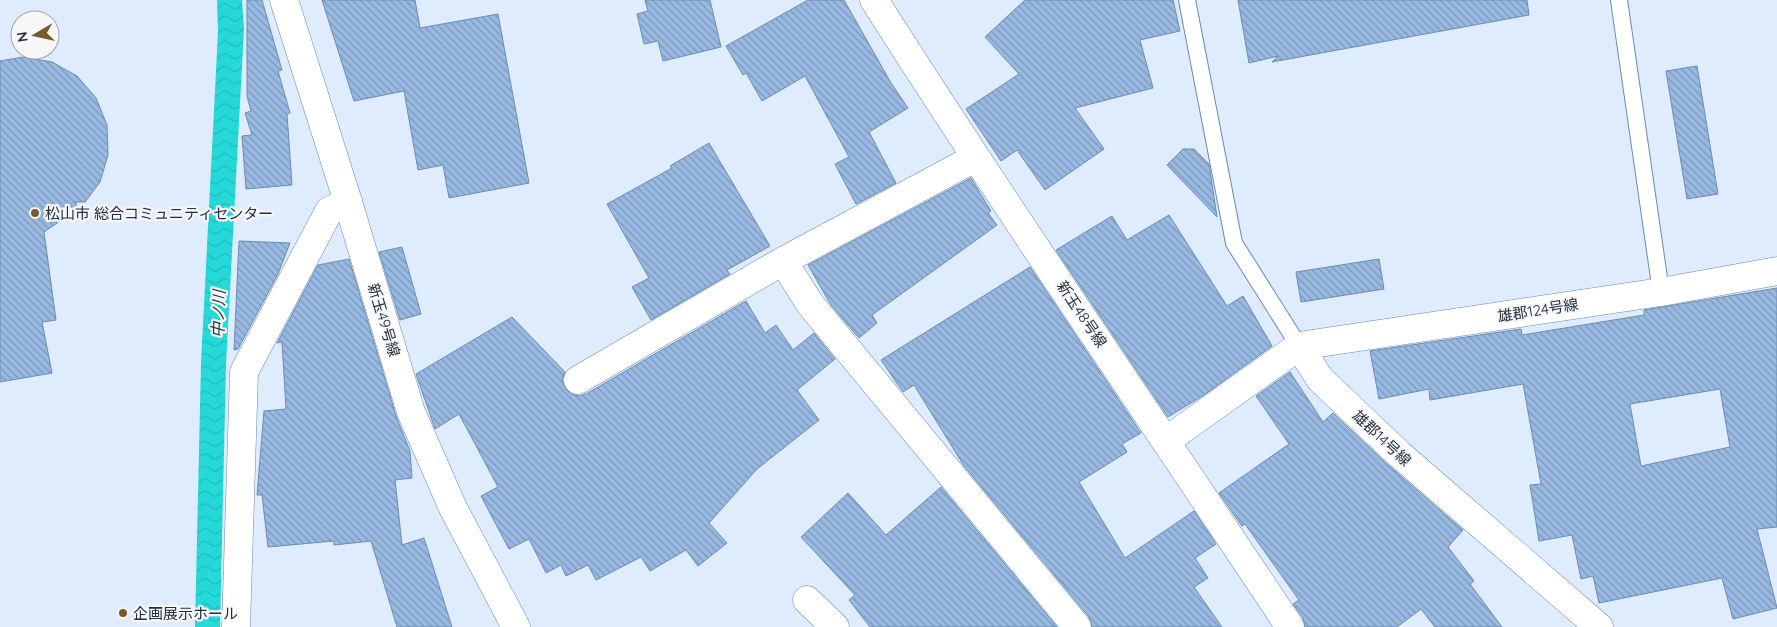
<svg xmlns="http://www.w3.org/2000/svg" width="1777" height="627" viewBox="0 0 1777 627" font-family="Quicksand,'Noto Sans JP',sans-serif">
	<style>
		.water { fill: url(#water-waves) }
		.building { fill: url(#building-back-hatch); stroke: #6c8cb3; fill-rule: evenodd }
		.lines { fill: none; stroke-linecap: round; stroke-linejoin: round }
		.service-casing { stroke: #6989af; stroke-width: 18 }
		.minor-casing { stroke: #6989af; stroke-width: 29 }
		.tertiary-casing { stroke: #6989af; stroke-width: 29 }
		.service { stroke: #fff; stroke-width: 16 }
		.minor { stroke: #fff; stroke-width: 28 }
		.tertiary { stroke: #fff; stroke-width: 28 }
		.poi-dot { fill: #795a2f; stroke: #f7f7f7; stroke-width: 2 }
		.labels { text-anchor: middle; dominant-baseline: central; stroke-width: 4.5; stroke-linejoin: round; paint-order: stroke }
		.poi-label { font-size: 15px; fill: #233040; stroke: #f7f7f7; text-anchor: start }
		.street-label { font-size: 15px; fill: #233040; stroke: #f7f7f7 }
		.water-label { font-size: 16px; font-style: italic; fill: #163837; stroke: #f7f7f7 }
	</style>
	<defs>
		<pattern id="water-waves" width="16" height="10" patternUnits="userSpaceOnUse" patternTransform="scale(1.25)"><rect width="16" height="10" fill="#25d9d8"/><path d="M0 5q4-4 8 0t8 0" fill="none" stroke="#21bbba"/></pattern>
		<pattern id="building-back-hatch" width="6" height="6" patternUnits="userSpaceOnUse" patternTransform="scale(1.25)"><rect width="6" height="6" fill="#98b9e2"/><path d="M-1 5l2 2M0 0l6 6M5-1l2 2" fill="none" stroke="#7c97b9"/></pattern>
	</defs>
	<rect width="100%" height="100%" fill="#deecfd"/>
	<path class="water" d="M217,0h25l2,29 -18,335 -6,263h-25l6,-264 17,-331z"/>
	<path class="building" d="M247,0h15l20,70 -4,1 12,42 -3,1 5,71 -46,4 -4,-53 10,-1 -7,-22 6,-2 -4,-15z
		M322,0h93l5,28 78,-14 31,169 -80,15 -6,-33 -25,5 -14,-79 -50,10z
		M645,0h65l11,47 -58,14 -5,-20 -14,3 -7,-30 11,-3z
		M808,0h36l47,83 17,25 -39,24 27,51 -40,21 -21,-40 14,-7 -44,-81 -43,25 -16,-28 -3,2 -17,-29z
		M1025,0h148l7,31 -40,9 13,48 -78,20 29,41 -59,41 -28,-40 -16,11 -35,-52 53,-35 -34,-37z
		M1238,0h289l2,15 -257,47 6,-6 -29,7z
		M23,57l29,5 25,14 19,22 11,27 1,30 -8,27 -15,20h-9v8l-32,22 12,88 -14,2 10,51 -52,9v-321z
		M1697,66l21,128 -31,5 -21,-128z
		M709,143l61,103 -43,24 3,4 -79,46 -19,-33 17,-9 -42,-74 65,-36 -2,-2z
		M1183,149h11l15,15 8,53 -50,-52z
		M971,178l20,33 -3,2 9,12 -125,90 5,8 -18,15 -28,-33 -23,-40z
		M1169,215l58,91 16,-10 29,50 -68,49 -36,22 -112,-167 56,-34 15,24z
		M239,241l51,2 -12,31 -40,75 -4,1z
		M402,247l19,67 -21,6 -21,-68z
		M349,259l47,157 14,35 2,27 -17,2 7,65 22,-7 28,89h-55l-26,-86 -37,4v-4l-66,6 -6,-52h-5l7,-84 22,-2 -4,-67 -5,1 41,-78z
		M1379,259l5,30 -83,13 -5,-30z
		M1030,267l111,166 -19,11 5,8 -48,30 46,76 69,-47 22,33 -21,14 13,20 -14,9 28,40h-130l-3,-10 -125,-151 -50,-81 -11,7 -22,-32z
		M1777,288v239l-20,2 20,79 -44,11 -11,-41 -123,25 -6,-27 -12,3 -9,-44 -33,6 -9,-56 11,-1 -18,-100 -93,16 -1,-11 -50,10 -9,-48 151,-22 1,6 122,-20v-5zM1720,389l10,58 -89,19 -11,-62z
		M746,301l19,32 11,-8 17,25 21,-17 21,26 -38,31 22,30 -62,49 -48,54 18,20 -29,23 -12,-16 -36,21 -9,-14 -45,23 -8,-15 -22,11 -5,-11 -15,8 -17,-34 -20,10 -28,-53 17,-9 -39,-73 -24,15 -19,-55 96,-57 53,55 -3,8 3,8 6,6 8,2 7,-2z
		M1290,372l33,50 10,-9 55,52 75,65 -15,17 26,34 -4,3 32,43h-67l-14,-18 -24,18h-92l-2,-9 -10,-14 6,-4 -54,-76 -3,2 -23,-33 70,-49 -33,-48z
		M941,487l116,140h-187l-21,-27 6,-5 -54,-58 47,-44 38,42z"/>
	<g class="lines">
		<defs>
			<path id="service" d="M1187,0l47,243 65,103
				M1619,0l42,292"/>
			<path id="minor" d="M874,0c135,212 277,418 416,627
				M783,261l27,43 267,323
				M1299,346l362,-54 116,-21
				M578,380l205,-119 192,-103
				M1166,441l133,-95 21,33 79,75 200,173
				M807,600l28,27
				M236,627l8,-255 85,-161 19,-9"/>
			<path id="tertiary" d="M284,0l64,202 63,210 42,96 63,119"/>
		</defs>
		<use href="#service" class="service-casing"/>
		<use href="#minor" class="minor-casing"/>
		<use href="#tertiary" class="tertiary-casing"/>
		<use href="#service" class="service"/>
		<use href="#minor" class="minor"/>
		<use href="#tertiary" class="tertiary"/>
	</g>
	<g class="poi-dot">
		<circle cx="35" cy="213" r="5"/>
		<circle cx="123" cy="613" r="5"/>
	</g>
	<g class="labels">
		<g class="poi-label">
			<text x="45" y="213">松山市 総合コミュニティセンター</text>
			<text x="133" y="613">企画展示ホール</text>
		</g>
		<g class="street-label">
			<text transform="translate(1538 310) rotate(-9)">雄郡124号線</text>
			<text transform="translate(1082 314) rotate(56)">新玉48号線</text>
			<text transform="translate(384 320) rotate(73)">新玉49号線</text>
			<text transform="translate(1382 438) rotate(43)">雄郡14号線</text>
		</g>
		<g class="water-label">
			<text transform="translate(218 314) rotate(-88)">中ノ川</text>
		</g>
	</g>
	<g transform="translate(35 35) rotate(261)"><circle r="24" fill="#f7f7f7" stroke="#a2a7ae"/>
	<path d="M0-4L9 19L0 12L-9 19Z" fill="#795a2f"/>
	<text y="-8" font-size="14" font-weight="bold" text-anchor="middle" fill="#233040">N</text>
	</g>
</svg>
